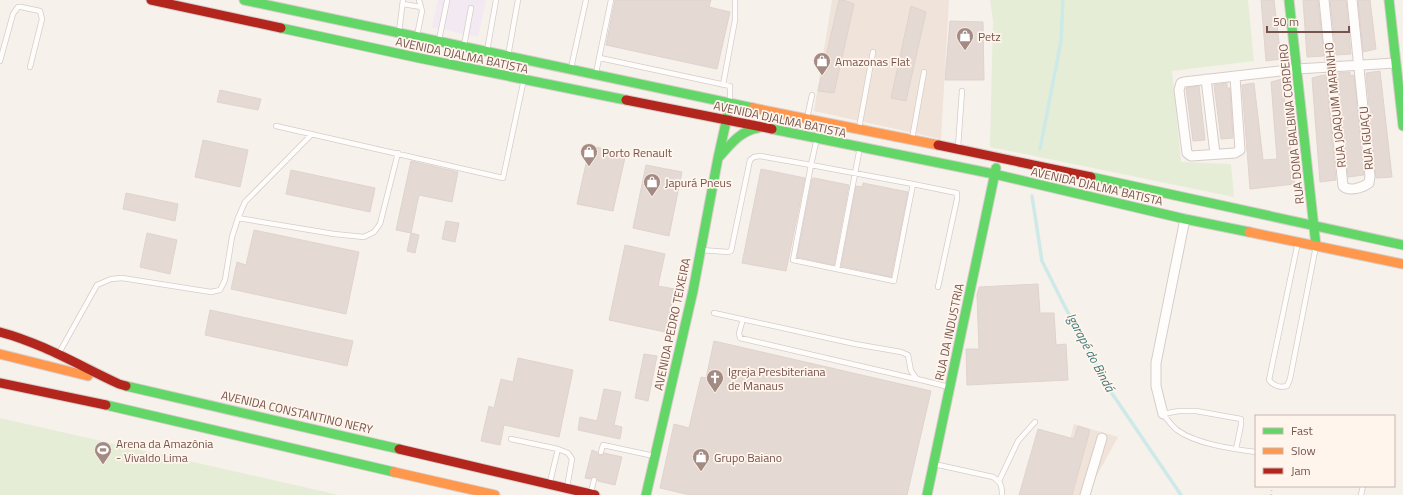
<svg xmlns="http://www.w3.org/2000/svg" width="1403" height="495" viewBox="0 0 1403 495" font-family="'Titillium Web',sans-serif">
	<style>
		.residential { fill: #f0e3d9 }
		.education { fill: #f2e9f3 }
		.green { fill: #e6edd7 }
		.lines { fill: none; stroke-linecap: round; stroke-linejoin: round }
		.stream { stroke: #cde9e8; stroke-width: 3.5 }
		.building { fill: #e4d9d3; stroke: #e0d3ce }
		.lane-casing { stroke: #d6ccc8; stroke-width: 6 }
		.street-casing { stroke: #d6ccc8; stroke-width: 11 }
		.fast-casing { stroke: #d8ceca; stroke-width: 11 }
		.slow-casing { stroke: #d8ceca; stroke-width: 11 }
		.jam-casing { stroke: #d8ceca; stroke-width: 11 }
		.path { stroke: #dad0ce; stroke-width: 2; stroke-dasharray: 1 3; stroke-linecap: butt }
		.lane { stroke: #fefdfc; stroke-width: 4.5 }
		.street { stroke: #fefdfc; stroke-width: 9 }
		.fast { stroke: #63d668; stroke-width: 9 }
		.slow { stroke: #ff974d; stroke-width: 9 }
		.jam { stroke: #b3261e; stroke-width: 9 }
		.labels { text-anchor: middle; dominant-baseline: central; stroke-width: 3.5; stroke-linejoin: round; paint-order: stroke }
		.poi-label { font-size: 12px; fill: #76544b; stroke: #fff5ed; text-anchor: start }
		.street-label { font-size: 12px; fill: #76544b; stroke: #fff5ed }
		.water-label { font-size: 13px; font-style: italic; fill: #3f797b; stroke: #fff5ed }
	</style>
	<rect width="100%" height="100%" fill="#f7f1ec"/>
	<path class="residential" d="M832,0h117l-8,139 -127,-28z
		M1074,424l44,13 -22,40 -6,18h-34z"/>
	<path class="education" d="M438,0h48l-8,37 -46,-10z"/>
	<path class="green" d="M990,0h258l6,61 -82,10 9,91 50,2 3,33 -244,-50 3,-126z
		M0,418l339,77h-339z"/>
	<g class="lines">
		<path class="stream" d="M1040,149l21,-108 2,-41
			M1032,196l10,65 22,44 47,87 70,103"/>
	</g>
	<path class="building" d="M615,0h96l-2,7 21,5 -13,57 -111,-24z
		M839,0h4l11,4 -20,89 -16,-2z
		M1261,0h13l7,59 -15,2z
		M1303,0h15l6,56 -17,1z
		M1330,0h16l5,54 -15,1z
		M1358,0h12l6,49 -13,3z
		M911,6l15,6 -20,89 -15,-3z
		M950,21l33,1 1,58h-39z
		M1380,71l12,106 -16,1 -10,-105z
		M1350,72v4l4,-1 10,100 -16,2 -11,-104z
		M1323,75h3l10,105 -16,2 -8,-104z
		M1282,79l13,105 -45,5 -8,-104 12,-2 9,77 14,-1 -6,-77z
		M1227,83v5h3l3,50 -12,1 -7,-54z
		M1199,86l6,54 -12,1 -7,-53z
		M220,90l41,9 -3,11 -41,-8z
		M203,140l45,10 -8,37 -45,-10z
		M590,146l36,7 -13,58 -36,-7z
		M411,161l47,11 -6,30 -33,-7 -8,38 -15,-3z
		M646,165l36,7 -13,64 -36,-8z
		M761,169l44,9 -19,93 -44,-8z
		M291,170l84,18 -5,24 -84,-18z
		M814,178l35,7 -15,80 -37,-8 15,-78z
		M863,183l45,9 -17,85 -50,-11 15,-80 6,1z
		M126,193l52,11 -3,17 -52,-12z
		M446,221l13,2 -4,19 -13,-3z
		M254,230l105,22 -13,62 -115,-25 6,-27 9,3z
		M147,233l30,7 -7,34 -30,-7z
		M411,233l8,2 -4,18 -8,-2z
		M625,245l40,9 -7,32 17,3 -10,43 -56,-12z
		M1038,284l2,29h14l2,32 10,-1 2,36 -101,5 -1,-36h13l-2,-54 2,-8z
		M210,310l143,31 -6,25 -142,-31z
		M714,341l217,50 -24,104h-217l-30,-7 14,-64 15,4 12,-51 5,1z
		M644,354l13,2 -9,45 -13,-3z
		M518,358l55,12 -14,67 -55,-12 -4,20 -19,-4 8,-35 5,2 7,-29 12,3z
		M604,389l17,3 -7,33 8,2 -2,12 -42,-9 2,-13 17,4z
		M1078,426l12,4 -18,65h-53l19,-66 36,10z
		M592,450l5,2 1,2 2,2 4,-3 18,4 -7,28 -17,-4 -1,-3 -2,-2 -5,3 -5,-1z"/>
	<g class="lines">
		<defs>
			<path id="lane" d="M403,4l18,3
				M399,32l4,-32
				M417,36l5,-25 -3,-11
				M439,40l8,-39
				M464,46l7,-38
				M487,51l9,-51
				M508,56l10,-56
				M600,58l130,28v17
				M0,61l13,-47 5,-7h3l19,4 2,8 -12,48
				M571,68l15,-68
				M596,73l15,-73
				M723,85l12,-65v-20
				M807,118l5,-23
				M276,126l227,52 21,-99
				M859,128l14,-76
				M912,139l12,-67
				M958,147l4,-56
				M811,165l102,19 -19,97 -101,-21z
				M913,184l44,9v6l-19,88
				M238,218l7,-16 67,-68
				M1298,242l-29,138c5,6 10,8 18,6l3,-7 26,-133
				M701,250l27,2 3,-1 19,-91 4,-3 6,-1 51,9 6,-27
				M837,269l23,-122
				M714,313l141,31 46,8 7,3 3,16 6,8 32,8
				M743,319l-4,14 1,5 176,41
				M59,353l38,-68 14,-6 11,-1 89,14 9,-2 5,-10 7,-43 6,-19 96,16 30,3 10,-5 6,-8 18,-71
				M511,439l47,10 -8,33
				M558,449l10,4 4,6 -5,28
				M1236,449l5,-24v-6l-45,-8h-17l-16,3c4,5 9,12 14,16 19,14 56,19 79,22
				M601,452l2,-7 51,11
				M934,464l59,13c8,5 9,9 9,18
				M999,481l19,-40 17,-19
				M591,492l3,-12
				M1361,495l2,-9"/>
			<path id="street" d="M1324,0l19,186c6,6 19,2 26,-3l1,-7 -18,-176
				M1235,77l5,73 -5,3 -44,3 -4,-3 -8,-63 2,-7 3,-1 113,-13 98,-6
				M1206,79l9,75
				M1163,414l-7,-28v-23l29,-144
				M1085,495l17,-57"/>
			<path id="fast" d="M244,0l509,108
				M1289,0l27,246
				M1389,0l14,126
				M281,28l138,30 207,42
				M772,129l222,45 191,45 64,13
				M719,157c12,-13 21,-26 39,-29
				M1091,177l312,68
				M126,386l273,63
				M106,405l288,67
				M646,495l47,-204 25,-133 10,-45
				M927,495l69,-327"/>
			<path id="slow" d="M753,108l185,37
				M1249,232l154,32
				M0,354l88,22
				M394,472l101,23"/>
			<path id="jam" d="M151,0l130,28
				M626,100l146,29
				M938,145l153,32
				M0,332c42,11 80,34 119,52l7,2
				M0,383l106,22
				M399,449l196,46"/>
		</defs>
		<use href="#lane" class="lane-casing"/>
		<use href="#street" class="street-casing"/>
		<use href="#fast" class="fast-casing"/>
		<use href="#slow" class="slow-casing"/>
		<use href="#jam" class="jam-casing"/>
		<path class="path" d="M1271,495l1,-9"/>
		<use href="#lane" class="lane"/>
		<use href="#street" class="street"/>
		<use href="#fast" class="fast"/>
		<use href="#slow" class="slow"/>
		<use href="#jam" class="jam"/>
	</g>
	<defs>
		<symbol id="shop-pin" viewBox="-11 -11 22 30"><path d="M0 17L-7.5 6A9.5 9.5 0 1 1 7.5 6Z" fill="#a38b83" stroke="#fff5ed"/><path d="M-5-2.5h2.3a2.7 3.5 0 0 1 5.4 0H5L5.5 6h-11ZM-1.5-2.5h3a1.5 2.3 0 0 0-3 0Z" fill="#fff"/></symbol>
		<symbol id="church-pin" viewBox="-11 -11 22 30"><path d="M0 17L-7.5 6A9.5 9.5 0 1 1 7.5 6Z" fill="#a38b83" stroke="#fff5ed"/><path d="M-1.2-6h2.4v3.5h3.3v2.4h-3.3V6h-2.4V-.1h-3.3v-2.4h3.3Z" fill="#fff"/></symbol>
		<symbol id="stadium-pin" viewBox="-11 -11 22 30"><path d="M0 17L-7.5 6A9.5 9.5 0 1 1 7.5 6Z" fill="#a38b83" stroke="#fff5ed"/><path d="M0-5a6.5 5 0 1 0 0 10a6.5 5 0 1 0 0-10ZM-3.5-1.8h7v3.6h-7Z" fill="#fff"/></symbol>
	</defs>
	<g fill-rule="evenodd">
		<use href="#shop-pin" x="955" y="26" width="20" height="27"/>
		<use href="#shop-pin" x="812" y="51" width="20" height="27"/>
		<use href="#shop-pin" x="579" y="142" width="20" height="27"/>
		<use href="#shop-pin" x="642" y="172" width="20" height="27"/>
		<use href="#church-pin" x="705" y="368" width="20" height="27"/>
		<use href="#stadium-pin" x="93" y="440" width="20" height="27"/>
		<use href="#shop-pin" x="691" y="447" width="20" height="27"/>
	</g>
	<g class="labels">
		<g class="poi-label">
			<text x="978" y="36">Petz</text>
			<text x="835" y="61">Amazonas Flat</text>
			<text x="602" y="152">Porto Renault</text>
			<text x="665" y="182">Japurá Pneus</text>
			<text x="728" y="371">Igreja Presbiteriana<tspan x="728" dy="14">de Manaus</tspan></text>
			<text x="116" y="443">Arena da Amazônia<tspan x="116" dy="14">- Vivaldo Lima</tspan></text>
			<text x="714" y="457">Grupo Baiano</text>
		</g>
		<g class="street-label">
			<text transform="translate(462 55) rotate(12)">AVENIDA DJALMA BATISTA</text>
			<text transform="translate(1335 105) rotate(-96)">RUA JOAQUIM MARINHO</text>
			<text transform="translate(780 119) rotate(12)">AVENIDA DJALMA BATISTA</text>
			<text transform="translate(1291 124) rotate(-96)">RUA DONA BALBINA CORDEIRO</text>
			<text transform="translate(1366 138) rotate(-95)">RUA IGUAÇU</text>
			<text transform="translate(1097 186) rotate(13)">AVENIDA DJALMA BATISTA</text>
			<text transform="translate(672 324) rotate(-78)">AVENIDA PEDRO TEIXEIRA</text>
			<text transform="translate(949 332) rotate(-78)">RUA DA INDUSTRIA</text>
			<text transform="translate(297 412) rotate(13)">AVENIDA CONSTANTINO NERY</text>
		</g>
		<g class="water-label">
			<text transform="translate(1091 352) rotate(62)">Igarapé do Bindá</text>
		</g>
	</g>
	<rect x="1255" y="415" width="140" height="72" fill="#fff5ed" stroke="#c8b5ac"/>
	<rect x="1263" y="428" width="20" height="6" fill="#63d668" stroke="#c8b5ac"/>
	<text x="1291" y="435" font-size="12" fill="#76544b">Fast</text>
	<rect x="1263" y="448" width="20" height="6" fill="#ff974d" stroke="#c8b5ac"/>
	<text x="1291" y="455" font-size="12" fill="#76544b">Slow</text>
	<rect x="1263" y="468" width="20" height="6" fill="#b3261e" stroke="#c8b5ac"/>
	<text x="1291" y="475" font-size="12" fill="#76544b">Jam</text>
	<path d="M1267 26v6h82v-6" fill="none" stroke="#76544b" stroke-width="2"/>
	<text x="1273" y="26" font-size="12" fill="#76544b" stroke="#fff5ed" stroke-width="3" paint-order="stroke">50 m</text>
</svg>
